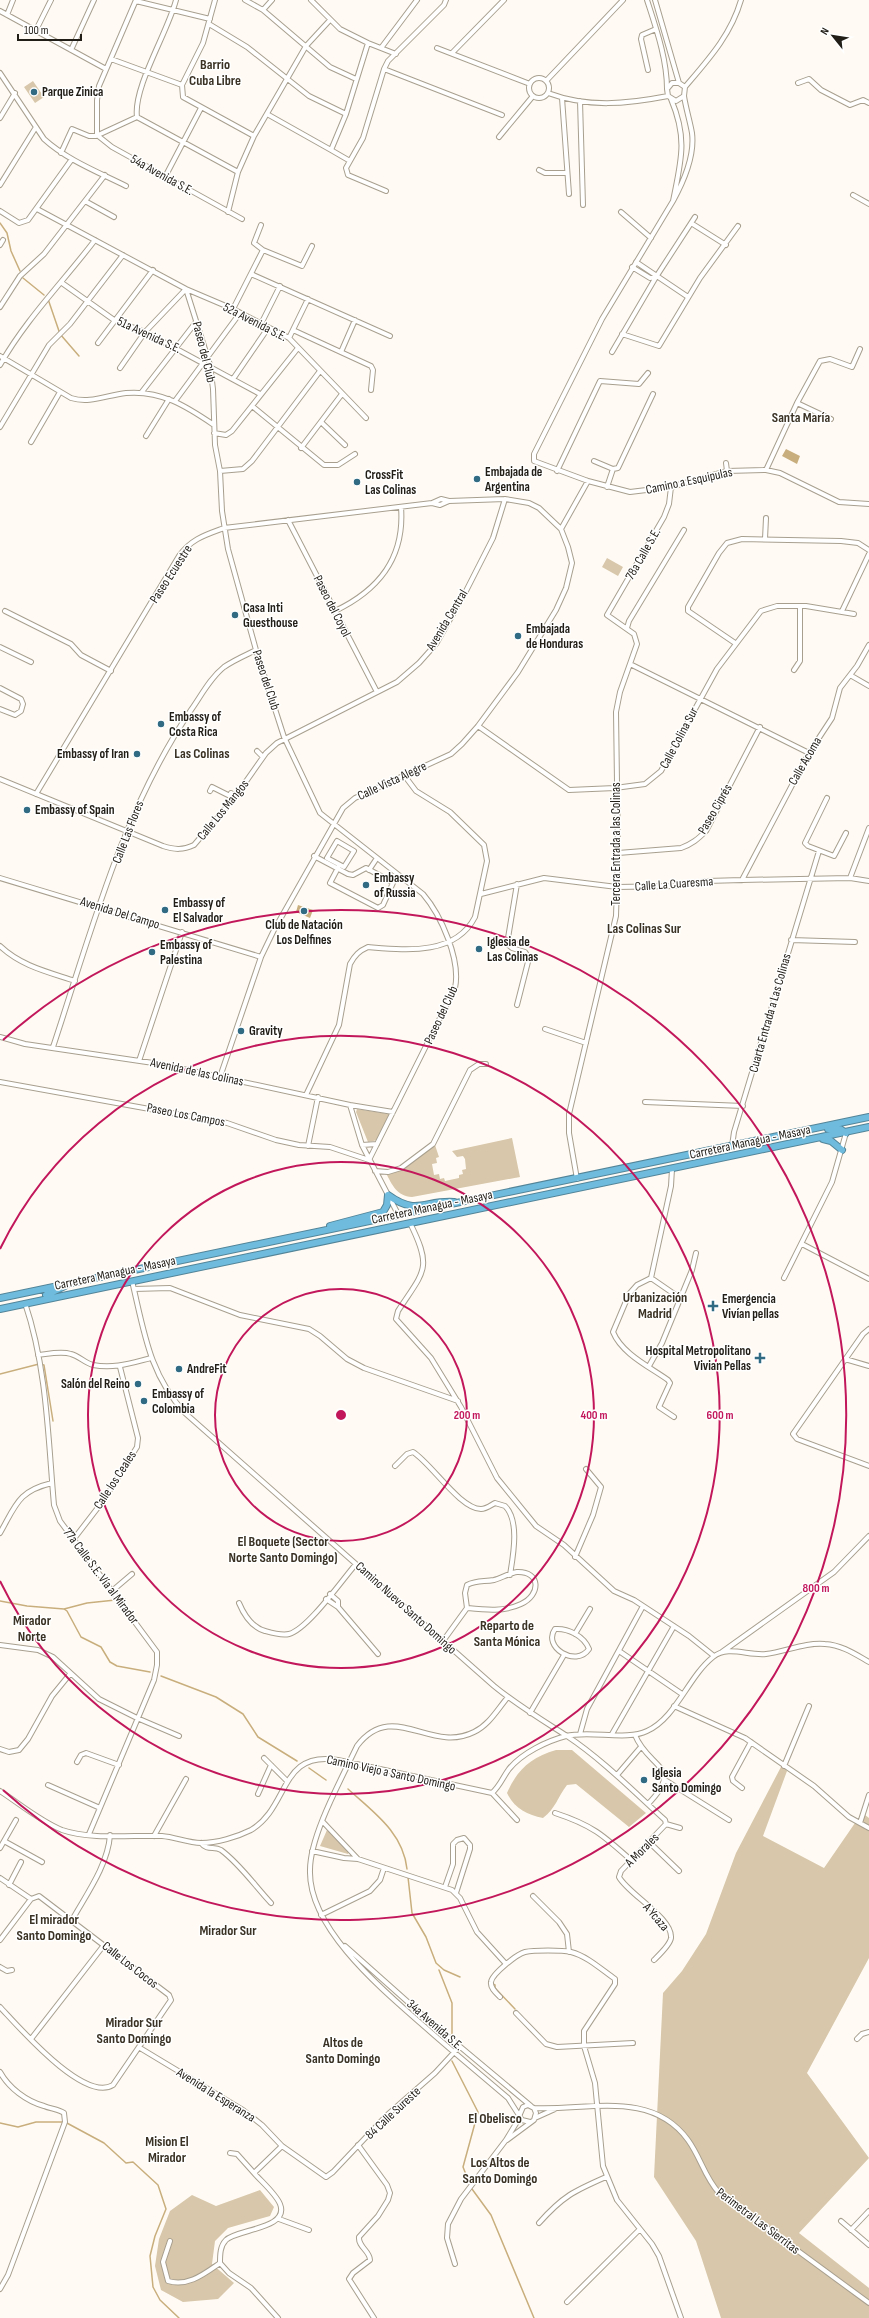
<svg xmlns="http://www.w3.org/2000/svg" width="869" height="2318" viewBox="0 0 869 2318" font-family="'Sofia Sans Condensed',sans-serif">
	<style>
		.green { fill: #d8c7aa }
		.water { fill: #c9ae7d }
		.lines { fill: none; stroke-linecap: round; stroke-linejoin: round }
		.stream { stroke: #c9ae7d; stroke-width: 1.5 }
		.minor-casing { stroke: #a89f8f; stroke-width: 6 }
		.highway-casing { stroke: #538498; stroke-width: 8 }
		.minor { stroke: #fff; stroke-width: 4 }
		.highway { stroke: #6ebbdd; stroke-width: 6 }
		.ring { fill: none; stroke: #c2185b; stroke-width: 2 }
		.poi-dot { fill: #306a83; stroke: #fff; stroke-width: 1.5 }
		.labels { text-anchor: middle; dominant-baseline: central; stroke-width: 3; stroke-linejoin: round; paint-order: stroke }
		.poi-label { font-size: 13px; font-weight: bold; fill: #211d17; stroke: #fff; text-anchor: start }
		.street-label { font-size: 13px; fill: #211d17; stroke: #fff }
		.neighbourhood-label { font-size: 14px; font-weight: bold; fill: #3a3224; stroke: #fff }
		.centre { fill: #c2185b; stroke: #fff; stroke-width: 2 }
		.ring-label { font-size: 12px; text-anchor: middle; font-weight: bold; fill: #c2185b; stroke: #fff; stroke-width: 3; stroke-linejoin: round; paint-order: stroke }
	</style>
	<rect width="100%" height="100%" fill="#fffbf4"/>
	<path class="green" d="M33,81l11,16 -9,6 -11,-16z
		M607,558l16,9 -5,9 -16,-9z
		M357,1109l32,5 2,4 -13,22 -10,2 -12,-30z
		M512,1138l8,39 -108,20c-15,-1 -20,-12 -26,-24l13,-3 36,-25 4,12 -3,1 1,5 -5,1 2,11 5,-1 1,5 4,-1 1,3 14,-3v-3l4,-1 -1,-4 4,-1 -1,-10 -2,-3 -6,1 -5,-6z
		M556,1750h16l74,63 -17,14 -53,-43 -9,1c-10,13 -11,23 -24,33 -16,-3 -29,-10 -36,-25 10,-23 24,-36 49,-43z
		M782,1765l5,6 -24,65 61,32 31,-45 10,-8 4,3v140l-62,115 62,85 -70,75 70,55v30h-148l-25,-77 -42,-64 9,-184 19,-22 24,-37 30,-81z
		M327,1830l22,22 -1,2 -28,-8z
		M260,2190l14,17 -4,9 -42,12 -13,13 -3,23 22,19 -16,16 -35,3 -22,-12 -6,-24 4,-27 11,-28 22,-16 24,11z"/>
	<path class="water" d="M786,449l14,7 -3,8 -15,-8z
		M298,905l15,5 -3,8 -14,-6z"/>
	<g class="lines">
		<path class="stream" d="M0,223l7,10 4,18 9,20
			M23,278l21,17
			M48,299l12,35 19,22
			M0,1374l39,-10 5,1 9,56
			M0,1601l27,5 37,3 23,-6 38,-4
			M64,1609l3,2 14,26 20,10 9,15 7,4 33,6
			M161,1676l55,21 27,17 15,23 39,24
			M309,1768l17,12
			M348,1789c25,23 55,43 59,80
			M408,1877l4,36 14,24 10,26 8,7 16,7
			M439,1970l13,33v34
			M491,1983l4,2v3l20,21
			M452,2061l26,51 -15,55 6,15
			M0,2123l18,4 18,-5h29l39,21 22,20 7,-1 25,23 8,24 -11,27 -5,20 3,31 7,13 19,18
			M472,2189l19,26 43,103"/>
		<defs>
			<path id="minor" d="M136,0l-37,86 -2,14v35l15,12 130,72
				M215,0l-12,43 -21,42 1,12 71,39
				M245,0l18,10 67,57 26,12
				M311,0l29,29 28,14 28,11
				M647,0c9,28 20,59 20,89
				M655,0l24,83
				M136,1l74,18
				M263,10l9,-10
				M0,11l106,58
				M7,15l6,-15
				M209,24l38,23 62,49 37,18
				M36,30l15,-30
				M381,48l36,-48
				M437,48l93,36
				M71,50l23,-50
				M452,53l52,-53
				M111,59l71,26
				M384,69l118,46
				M648,70l-7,-31 1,-4 14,-6
				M0,73l44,66c23,21 54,33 82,47
				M529 88a10 10 0 1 1 20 0a10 10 0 1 1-20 0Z
				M546,81l77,-81
				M798,83l11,-4 12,11 29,15 13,-5 6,3
				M685,87l-6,-4h-7l-5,6 1,7 8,5 8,-5 1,-9c23,-27 46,-52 56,-87
				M548,93c40,15 79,11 120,3
				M562,98l7,96
				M671,99c17,40 10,62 2,102 11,-20 22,-45 19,-68 -2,-12 -6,-24 -8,-37
				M580,101l3,104
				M267,114l64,36 15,-36 22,-71
				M137,117c-4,-30 31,-85 39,-117
				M137,117l101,55
				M0,118l15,-25
				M499,137l34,-41
				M331,150l19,11
				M61,153l11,-24 17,7h7l41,-19
				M539,170l6,3h22
				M165,177l36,-69
				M0,185l36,-58
				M386,191l-38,-16 -2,-7 17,-30 21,-69 4,-8 56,-56 2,-5
				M853,195l16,9
				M85,201l29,16
				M673,201l-71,118 -68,135v7l54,20 42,11 41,-5 56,-16 39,-1 14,3 59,29 30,2
				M37,209l149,80 47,20 56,29 77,80
				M0,211l19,12 9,-3 44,-61
				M228,212l10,-40 16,-36 52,-90 24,-26
				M621,212l30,26
				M691,223l35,22
				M0,245l3,-5
				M263,250l39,16 10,-20
				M636,262l52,35
				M632,267l18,11 6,-1
				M251,274l139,62
				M62,283l52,37 31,12 115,62
				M186,289l24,76 3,24 2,56 5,26 2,40 6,38 28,101 28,87 36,76 103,81c18,21 38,66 32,94l-86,172
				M0,307l20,-31 24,-22 61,-79
				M233,309l30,-59 -9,-7 7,-18
				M261,324l19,-38
				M293,330l78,36 2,4 -2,20
				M622,334l37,12 41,-68 38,-52
				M289,338l19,-39
				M98,343l55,-73
				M341,352l14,-32
				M612,352l44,-75 39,-60
				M0,356l71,42c19,6 36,-3 55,-5 35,-3 60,13 88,32
				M0,365c26,-46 63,-83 95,-125
				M120,368l25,-36 41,-43
				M233,379l35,-51
				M141,393l55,-71
				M175,401l65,-88
				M797,403l34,16
				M252,406l72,59h14l17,-11
				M322,423l23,22
				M0,427l49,-82 21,-21 53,-69
				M214,433l12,2 6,-4 66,-83
				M146,436l23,-37
				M31,442l29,-50
				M301,448l41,-54
				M594,461l19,8 5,-1 35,-74
				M726,463l1,8
				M766,470l31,-67 23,-42 10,-2 22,8 8,-18
				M220,471l23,-2 9,-8 68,-90
				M557,471l43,-90 39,3 9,-11
				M607,487l6,-18
				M432,503l8,2 9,-4
				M288,520l89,172
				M561,529l27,-48
				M765,539l1,-21
				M5,611l66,33 10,11 30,16
				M335,611c44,-21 70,-53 66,-104
				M842,611l27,-57
				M627,628l2,-7 55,-91
				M735,643l-47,-32v-4l31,-54 8,-10 15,-4 99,2 17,2 11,7
				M0,647l31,15
				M630,664l179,89
				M794,670l6,-9v-55
				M850,675l19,11
				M0,688l21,11 2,5 -2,7 -6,4 -15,-6
				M478,726l91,64 46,-2 30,-4 16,-13 56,-102 44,-58 16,-5h29l48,8
				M257,751l6,6
				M0,779l163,67c12,4 20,4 31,-1l41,-48 31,-44 11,-10 120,-61 22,-19 17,-19 30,-53 27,-53 12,-39
				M210,791l2,-4 18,9 1,-3 5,3
				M36,794l143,-238c12,-17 26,-21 45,-28l208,-25 9,-4 8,2 56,-2 24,4 10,5 22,21 7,18 4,16 -6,25 -10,22 -38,62 -40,54 -16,18 -11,10 -96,44 -12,10 -69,122 -13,27 -41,120
				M827,798l-22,45 3,3 26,10 12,-23
				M337,841l17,10 -10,16 -17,-9z
				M618,853l63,-5c11,-4 17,-9 25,-17l54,-104
				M314,856l34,18 5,1 13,-7 26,14
				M339,866l-9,17 48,25 5,-3 14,-31
				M369,870l8,-12
				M0,878l261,79
				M850,878l19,-50
				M742,880l67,-127 23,-35 8,-30 17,-22 12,-21
				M481,894l63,-16 73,9 57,-1 33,-5 35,-1 108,-2 19,3
				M791,940l64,2
				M0,946c21,20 48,26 75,35
				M517,1005l12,-47 -4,-6 -13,-4 -5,-4 10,-60
				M545,1029l41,14
				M0,1037l25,7 135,20 190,41 43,7
				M53,1047c38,-114 69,-236 138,-337 10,-14 19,-32 33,-43 10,-7 22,-12 32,-17
				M139,1061l43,-129
				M0,1082l227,41 49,17 23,5 31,2 39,13
				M306,1095l33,-70 11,-61c5,-9 9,-13 18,-17 37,3 87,9 107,-30l12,-56 -3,-16 -34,-33 -34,-21 -12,-16
				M645,1102l98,4
				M350,1105l12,40 37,71
				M362,1145l15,-1
				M308,1146l10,-49
				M732,1146l2,-14 85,-281
				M672,1169l-1,17 -20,92 -14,7 -8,9 -16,38c9,22 37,35 55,48l2,3 -11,24 15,10
				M375,1171l13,1 13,-4 32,-24 37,-74 9,-6h7
				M577,1179l-8,-46v-19l47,-198 2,-63 -2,-141 4,-20 17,-48 -3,-10 -27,-19 57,-98 5,-13 2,-17
				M410,1223c23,46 14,48 -12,88l-2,8 35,39 30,49 36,71 39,48 28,19 50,46 20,9 55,36 25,20
				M802,1244l67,35
				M651,1278l29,20
				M784,1278l48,-96 14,-49
				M132,1281c12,50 17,93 53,132l309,273c23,19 48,34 73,50 36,24 66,55 98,84l1,4 14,4
				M134,1289l36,-1 70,27 69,14 11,7 27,23 17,9 94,33
				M25,1303c22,65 23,135 29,202l6,16 97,131v13l-3,15 -65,154
				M869,1329l-6,5 -70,100 4,5 72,27
				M38,1355c10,-1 23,-4 33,-1 8,2 14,9 22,11 21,4 38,-2 58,-7
				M845,1359l24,7
				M649,1366l13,-23 30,-73 4,-17
				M395,1466l12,-12 6,-2c18,11 47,57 68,57 5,0 10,-4 14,-6l10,3c15,15 8,50 5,69
				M0,1533c16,-28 18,-42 52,-50
				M73,1540l30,-39 34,-54 1,-9 -18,-71
				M575,1557l18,-42 8,-28 -15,-18
				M112,1591l20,-17
				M330,1594l8,7v6
				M326,1599l12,8 40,47
				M239,1603c5,12 12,24 26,28 7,2 17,5 24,3 19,-5 53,-54 67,-70
				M555,1629c13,-1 29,7 34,20 -13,19 -47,-2 -34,-20z
				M575,1634l15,-25
				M443,1641l24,-33 -2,-15 2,-8c10,-5 17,-3 27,-5 7,-2 16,-7 23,-8 24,-1 24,23 4,32 -17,8 -35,6 -54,4
				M0,1645l38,5 15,7 46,42 38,19 42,18
				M619,1651l63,43
				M722,1652l112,-80 35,-36
				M508,1697c-11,13 -19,28 -34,35 -44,22 -81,-33 -117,14 -15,32 -47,89 -47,124 -2,59 74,121 115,157 27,24 55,47 83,71l14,22 8,2
				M674,1706l71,32 69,48 35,31 20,11
				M530,1713l34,-58
				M580,1734l7,-25 56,-103
				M612,1734l62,-108
				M635,1735c13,33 50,31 13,69
				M0,1749l9,3 10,-2 9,-11 24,-43 18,-22
				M264,1758l23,23
				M77,1762l4,-7 5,-2 33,12
				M784,1766l25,-60
				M617,1775l23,-27
				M665,1780l64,40
				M48,1785l52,23
				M742,1788l-9,-7 -1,-4 19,-35
				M0,1791c20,13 40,30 62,39 29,10 70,5 100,6 13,1 26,7 39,7 16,0 36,-6 50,-13 39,-23 28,-80 87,-70l154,33c8,-7 11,-16 17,-24 13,-16 38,-28 57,-33 24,-6 61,5 81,-5 29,-13 41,-54 66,-74 15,-12 35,-1 53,-3 19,-2 39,-12 59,-10 17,1 30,10 44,18
				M492,1793l25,27
				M258,1794l13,-29
				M555,1813c37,12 48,22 77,48
				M323,1822l35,37
				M860,1823l9,-28
				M154,1836l32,-57
				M4,1841l38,21
				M201,1843c6,8 13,3 20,7 19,14 34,36 50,53
				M650,1843l29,28
				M0,1848l16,-28
				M312,1851l32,7 14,1 94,31 8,8 17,34 29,32
				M0,1878l31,21
				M9,1885l12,-23
				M445,1887l8,-23v-20l4,-4 7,-2 6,7v4l-14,44
				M533,1896l26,26 8,12 2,18
				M321,1915l49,-24 10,-11 4,-12
				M72,1920c14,-25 36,-55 38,-85
				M0,1940l31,-41 8,-3 130,99 2,5 -58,85c-29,18 -94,-58 -113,-78
				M345,1946l82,73 104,87
				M654,1960c5,-5 16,-15 17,-22 2,-20 -43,-44 -52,-61l2,-6 45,-47
				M0,1967l7,4 5,-1
				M500,1997c-4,-4 -10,-9 -9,-15 1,-8 26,-28 34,-30 9,-2 37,-2 46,0 16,4 31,18 44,27v5l-31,47v15l11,37 8,83 14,34 35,44 7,12 22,62
				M516,2013l30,31 11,3 76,-4
				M31,2039l73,-94
				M857,2039l5,-5 7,-2
				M140,2048l103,62 19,15 20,21 44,31 7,-5 53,-56 49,-43 24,-26
				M0,2072c9,16 26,29 44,34 7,3 14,3 20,7l1,9 -57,153 -8,14
				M534,2108c53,3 117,-19 154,32 13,18 16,36 31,53l150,110
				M535,2118l20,-9
				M507,2140l27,-20 2,-7 -2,-5 -6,-3 -5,2 -3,7
				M358,2145l29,40 3,8 -2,7 -10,16 -19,21c-1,10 11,14 11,23l-17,13 -4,6 25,39
				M230,2153l7,1 17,19
				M279,2219l30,11
				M841,2221l28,24
				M539,2223c24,-27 35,-32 67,-46
				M851,2230l18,-19
				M170,2241l-7,21 5,19c20,6 36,-7 52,-18
				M455,2264l-8,-26 1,-14 13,-25 45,-59 14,-23
				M567,2302l73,-73
				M278,2318l-27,-30 -22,-15 -9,-10c0,-8 0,-17 6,-23 11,-11 64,-11 54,-36 -4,-10 -18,-22 -26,-31l28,-27"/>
			<path id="highway" d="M828,1129h12l6,4
				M823,1139l8,2 11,9
				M330,1226l53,-14 4,-7 1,-10c29,21 36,5 66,7
				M46,1295l19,-9
				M0,1298l869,-181
				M0,1309l869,-182"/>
		</defs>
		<use href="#minor" class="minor-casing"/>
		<use href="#highway" class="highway-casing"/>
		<use href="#minor" class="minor"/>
		<use href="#highway" class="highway"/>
	</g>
	<g class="ring">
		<circle cx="341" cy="1415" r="126"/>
		<circle cx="341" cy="1415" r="253"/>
		<path d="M0 1249A379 379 0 1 1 0 1581"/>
		<path d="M3 1040A505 505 0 1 1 3 1790"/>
	</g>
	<g class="poi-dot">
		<circle cx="34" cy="92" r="4"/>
		<circle cx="477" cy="479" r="4"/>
		<circle cx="357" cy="482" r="4"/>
		<circle cx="235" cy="615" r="4"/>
		<circle cx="518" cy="636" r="4"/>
		<circle cx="161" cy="724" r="4"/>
		<circle cx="137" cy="754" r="4"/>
		<circle cx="27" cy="810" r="4"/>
		<circle cx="366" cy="885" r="4"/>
		<circle cx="165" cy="910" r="4"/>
		<circle cx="304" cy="911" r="4"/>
		<circle cx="479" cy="949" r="4"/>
		<circle cx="152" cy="952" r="4"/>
		<circle cx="241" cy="1031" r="4"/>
		<path d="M711 1300h4v4h4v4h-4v4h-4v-4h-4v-4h4z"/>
		<path d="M758 1352h4v4h4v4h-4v4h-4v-4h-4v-4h4z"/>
		<circle cx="179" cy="1369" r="4"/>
		<circle cx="138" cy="1384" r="4"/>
		<circle cx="144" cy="1401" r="4"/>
		<circle cx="644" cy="1780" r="4"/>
	</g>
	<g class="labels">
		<g class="poi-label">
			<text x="42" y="92">Parque Zinica</text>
			<text x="485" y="472">Embajada de<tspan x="485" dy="15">Argentina</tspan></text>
			<text x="365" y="475">CrossFit<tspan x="365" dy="15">Las Colinas</tspan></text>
			<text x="243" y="608">Casa Inti<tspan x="243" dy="15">Guesthouse</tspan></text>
			<text x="526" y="629">Embajada<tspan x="526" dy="15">de Honduras</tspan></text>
			<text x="169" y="717">Embassy of<tspan x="169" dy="15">Costa Rica</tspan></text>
			<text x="129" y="754" text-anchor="end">Embassy of Iran</text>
			<text x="35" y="810">Embassy of Spain</text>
			<text x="374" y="878">Embassy<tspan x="374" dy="15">of Russia</tspan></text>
			<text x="173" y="903">Embassy of<tspan x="173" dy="15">El Salvador</tspan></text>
			<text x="304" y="925" text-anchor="middle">Club de Natación<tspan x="304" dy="15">Los Delfines</tspan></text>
			<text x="487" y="942">Iglesia de<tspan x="487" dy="15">Las Colinas</tspan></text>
			<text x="160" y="945">Embassy of<tspan x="160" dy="15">Palestina</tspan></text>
			<text x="249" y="1031">Gravity</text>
			<text x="722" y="1299">Emergencia<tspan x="722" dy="15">Vivían pellas</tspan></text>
			<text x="751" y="1351" text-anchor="end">Hospital Metropolitano<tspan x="751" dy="15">Vivian Pellas</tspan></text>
			<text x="187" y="1369">AndreFit</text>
			<text x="130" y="1384" text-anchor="end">Salón del Reino</text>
			<text x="152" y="1394">Embassy of<tspan x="152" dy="15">Colombia</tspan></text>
			<text x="652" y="1773">Iglesia<tspan x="652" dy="15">Santo Domingo</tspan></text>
		</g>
		<g class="street-label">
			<text transform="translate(162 175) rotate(29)">54a Avenida S.E.</text>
			<text transform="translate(255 322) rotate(27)">52a Avenida S.E.</text>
			<text transform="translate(149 335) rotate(25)">51a Avenida S.E.</text>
			<text transform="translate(204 352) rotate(76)">Paseo del Club</text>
			<text transform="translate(689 481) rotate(-12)">Camino a Esquipulas</text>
			<text transform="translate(643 554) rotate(-60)">78a Calle S.E.</text>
			<text transform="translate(171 574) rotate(-57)">Paseo Ecuestre</text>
			<text transform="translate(332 606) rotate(63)">Paseo del Coyol</text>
			<text transform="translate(447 620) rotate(-59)">Avenida Central</text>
			<text transform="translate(266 680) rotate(72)">Paseo del Club</text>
			<text transform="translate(679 738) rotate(-62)">Calle Colina Sur</text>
			<text transform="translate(805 761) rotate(-60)">Calle Acoma</text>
			<text transform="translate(392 781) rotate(-25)">Calle Vista Alegre</text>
			<text transform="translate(715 809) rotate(-60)">Paseo Ciprés</text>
			<text transform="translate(223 810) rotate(-51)">Calle Los Mangos</text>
			<text transform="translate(128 832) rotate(-69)">Calle Las Flores</text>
			<text transform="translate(616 844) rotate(-90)">Tercera Entrada a las Colinas</text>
			<text transform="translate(674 884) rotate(-4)">Calle La Cuaresma</text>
			<text transform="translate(120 913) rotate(17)">Avenida Del Campo</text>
			<text transform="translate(770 1013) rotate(-74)">Cuarta Entrada a Las Colinas</text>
			<text transform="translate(441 1015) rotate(-65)">Paseo del Club</text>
			<text transform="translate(197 1072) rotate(12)">Avenida de las Colinas</text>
			<text transform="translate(186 1115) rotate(11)">Paseo Los Campos</text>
			<text transform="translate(750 1142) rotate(-12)">Carretera Managua - Masaya</text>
			<text transform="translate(432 1207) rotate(-12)">Carretera Managua - Masaya</text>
			<text transform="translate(115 1273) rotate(-12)">Carretera Managua - Masaya</text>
			<text transform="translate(115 1480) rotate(-57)">Calle los Ceales</text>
			<text transform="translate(101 1576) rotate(53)">77a Calle S.E. Vía al Mirador</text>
			<text transform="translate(406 1608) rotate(42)">Camino Nuevo Santo Domingo</text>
			<text transform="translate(391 1773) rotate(12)">Camino Viejo a Santo Domingo</text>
			<text transform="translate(642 1850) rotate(-45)">A Morales</text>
			<text transform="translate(656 1917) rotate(49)">A Ycaza</text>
			<text transform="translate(130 1965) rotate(38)">Calle Los Cocos</text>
			<text transform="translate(435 2025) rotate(41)">34a Avenida S.E.</text>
			<text transform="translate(216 2095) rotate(32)">Avenida la Esperanza</text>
			<text transform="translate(393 2113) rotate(-43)">84 Calle Sureste</text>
			<text transform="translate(758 2221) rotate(37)">Perimetral Las Sierritas</text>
		</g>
		<g class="neighbourhood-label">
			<text x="215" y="64">Barrio<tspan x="215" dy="16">Cuba Libre</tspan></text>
			<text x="801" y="417">Santa María</text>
			<text x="202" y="753">Las Colinas</text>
			<text x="644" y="928">Las Colinas Sur</text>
			<text x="655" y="1297">Urbanización<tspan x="655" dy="16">Madrid</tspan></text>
			<text x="283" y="1541">El Boquete (Sector<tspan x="283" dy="16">Norte Santo Domingo)</tspan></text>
			<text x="32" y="1620">Mirador<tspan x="32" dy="16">Norte</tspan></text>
			<text x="507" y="1625">Reparto de<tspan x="507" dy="16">Santa Mónica</tspan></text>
			<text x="54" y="1919">El mirador<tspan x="54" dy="16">Santo Domingo</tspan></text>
			<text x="228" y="1930">Mirador Sur</text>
			<text x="134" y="2022">Mirador Sur<tspan x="134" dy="16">Santo Domingo</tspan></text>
			<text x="343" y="2042">Altos de<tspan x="343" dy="16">Santo Domingo</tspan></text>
			<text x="495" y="2118">El Obelisco</text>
			<text x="167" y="2141">Mision El<tspan x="167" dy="16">Mirador</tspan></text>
			<text x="500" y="2162">Los Altos de<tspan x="500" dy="16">Santo Domingo</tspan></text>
		</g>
	</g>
	<circle cx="341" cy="1415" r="6" class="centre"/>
	<g class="ring-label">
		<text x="467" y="1419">200 m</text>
		<text x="594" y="1419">400 m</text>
		<text x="720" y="1419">600 m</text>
		<text x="816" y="1592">800 m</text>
	</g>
	<g transform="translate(833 36) rotate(300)" stroke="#ffffff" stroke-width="3" paint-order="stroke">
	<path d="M0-3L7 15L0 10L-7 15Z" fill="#211d17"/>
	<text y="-6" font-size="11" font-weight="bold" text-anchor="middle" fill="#211d17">N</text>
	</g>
	<path d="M18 34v6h63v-6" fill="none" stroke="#211d17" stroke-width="2"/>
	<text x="24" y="34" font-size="12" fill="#211d17" stroke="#ffffff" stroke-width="3" paint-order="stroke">100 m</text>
</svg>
